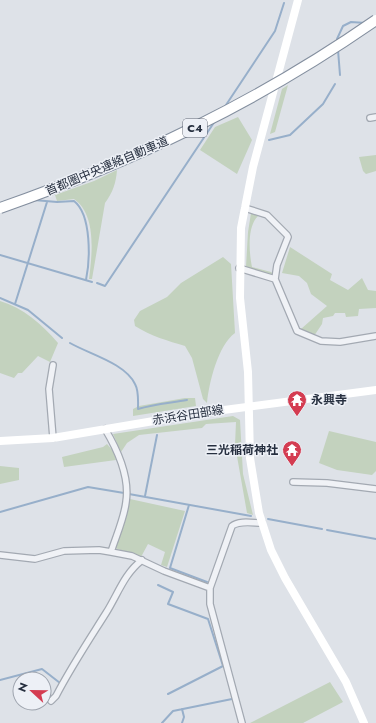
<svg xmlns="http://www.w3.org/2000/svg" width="376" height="723" viewBox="0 0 376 723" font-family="Jost,'Noto Sans JP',sans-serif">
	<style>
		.green { fill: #c3d2be }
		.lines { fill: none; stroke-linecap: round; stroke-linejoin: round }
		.stream { stroke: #97afca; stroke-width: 2 }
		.street-casing { stroke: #a3a9b2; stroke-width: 8 }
		.street { stroke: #f0f2f6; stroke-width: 5.5 }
		.secondary { stroke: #fff; stroke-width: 8 }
		.highway-bridge-casing { stroke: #848f9f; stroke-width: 12; stroke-linecap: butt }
		.highway-bridge { stroke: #fff; stroke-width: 10 }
		.labels { text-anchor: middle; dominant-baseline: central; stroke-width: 3; stroke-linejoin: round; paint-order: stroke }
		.shield { fill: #edf0f6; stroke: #626976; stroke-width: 1 }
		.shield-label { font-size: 11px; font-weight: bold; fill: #262f3f }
		.street-label { font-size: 12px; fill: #262f3f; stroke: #edf0f6 }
		.poi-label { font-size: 12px; font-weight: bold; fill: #262f3f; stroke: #edf0f6; text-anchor: start }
	</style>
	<rect width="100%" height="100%" fill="#dee2e8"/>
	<path class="green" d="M288,85l-13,47 -5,2 12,-45z
		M238,117l14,23 -15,34 -37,-24 15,-23z
		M376,155v16l-10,3 -3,-3 -4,-14z
		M117,170c-1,13 -4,22 -12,33l-13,76h-3c3,-24 8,-64 -15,-80l-17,2 -2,-6 39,-14z
		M251,213l7,3c-11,11 -9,36 -6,51l19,5 2,2 -3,2 -24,-9 2,-35z
		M290,247l42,27 -2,6 18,10 14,-12 6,12 8,1v17l-17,1 -1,7 -12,1 -1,-4h-10l-2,3 -10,2 -1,6 -8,12 -13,-7 26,-23 -16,-12 -4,-11 -8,-7 -17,-3z
		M223,257l8,7 4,69c-17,12 -26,50 -28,70l-4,-4 -11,-41 -7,-12c-17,-5 -34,-10 -50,-20l-1,-6 6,-9 27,-14 14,-14z
		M0,301c23,7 42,23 58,42l-8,19 -12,-6 -16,17h-4l-4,5 -14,-5z
		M185,398h10l1,8 -63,10v-7l6,-3z
		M233,416l7,4 3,54 10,41 -6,-2 -12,-68 1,-23 -30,2 -4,4 -63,7 -12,8 -6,9 -8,-18z
		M329,431l47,11v29l-4,4 -35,-5 -18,-7z
		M107,444l7,8 2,8 -52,7 -2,-10 41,-10z
		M0,466l19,2v12l-19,4z
		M130,499l55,12 -18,56 -6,-2 4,-13 -17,-8 -7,13 -26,-9z
		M330,682l13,20 -40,21h-53z"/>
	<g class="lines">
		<path class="stream" d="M337,42v-3l6,-13 8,-4 15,1
			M338,50l2,25
			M224,108l51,-77 9,-28
			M269,140l21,-5 33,-31 12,-20
			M34,200l23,2 17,-1c18,14 16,60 12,79
			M0,255l92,27
			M97,283l8,3 110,-165
			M0,298l28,12 34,28
			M15,304l32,-102
			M70,343c19,11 55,20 65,41 4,7 3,17 3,25 16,-5 32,-6 49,-9
			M129,494l122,22
			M145,496l12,-61
			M189,505l-19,63 37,14
			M0,512l88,-25 36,6
			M268,519l54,10
			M327,530l49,9
			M158,585l15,7 -5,12 40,15 15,47 -55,28
			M0,680l42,-11 18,14
			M182,709l2,8 -2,6
			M162,723l11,-12 59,-12"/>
		<defs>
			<path id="street" d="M370,118l6,-1
				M245,208l22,7 20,20 1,2 -11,28 -2,14 22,52 24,10 19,1 36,-6
				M239,268l36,11
				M53,365l-4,24 4,49
				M105,429c12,20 25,48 21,73 -2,17 -10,34 -15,50
				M293,482l34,1 49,6
				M0,555l35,4 29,-8 35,-1 12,2 21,4 32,15 46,17
				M51,701l5,-5c15,-29 33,-56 50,-83 12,-19 18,-39 36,-53
				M242,723l-32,-119v-16l22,-62c7,-6 21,-3 30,-3"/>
		</defs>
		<use href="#street" class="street-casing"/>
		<use href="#street" class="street"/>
		<path class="secondary" d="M298,0l-45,167 -12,61 -1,70 8,74 2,86 9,55 12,37 14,28 61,104 18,41
			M0,441l53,-3 148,-25 175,-23"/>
		<defs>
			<path id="highway-bridge" d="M0,208c135,-47 258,-106 376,-188"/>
		</defs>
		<use href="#highway-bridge" class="highway-bridge-casing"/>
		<use href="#highway-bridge" class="highway-bridge"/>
	</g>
	<defs>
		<symbol id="temple-pin" viewBox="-11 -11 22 30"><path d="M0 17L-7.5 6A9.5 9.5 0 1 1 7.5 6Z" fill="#d43c51" stroke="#edf0f6"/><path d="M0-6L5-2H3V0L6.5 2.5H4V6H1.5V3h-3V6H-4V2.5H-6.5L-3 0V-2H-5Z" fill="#fff"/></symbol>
	</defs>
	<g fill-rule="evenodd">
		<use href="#temple-pin" x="286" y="389" width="22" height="30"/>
		<use href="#temple-pin" x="281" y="439" width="22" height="30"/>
	</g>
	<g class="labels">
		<rect class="shield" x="183" y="119" width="24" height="18" rx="3"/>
		<g class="shield-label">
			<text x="195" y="128">C4</text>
		</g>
		<g class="street-label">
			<text transform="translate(107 166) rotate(-23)">首都圏中央連絡自動車道</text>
			<text transform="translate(188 415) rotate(-9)">赤浜谷田部線</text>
		</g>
		<g class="poi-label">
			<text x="311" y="400">永興寺</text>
			<text x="278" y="450" text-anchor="end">三光稲荷神社</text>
		</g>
	</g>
	<g transform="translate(32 691) rotate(292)"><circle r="19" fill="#edf0f6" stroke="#9da3ad"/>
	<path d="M0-3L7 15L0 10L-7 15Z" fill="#d43c51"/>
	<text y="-6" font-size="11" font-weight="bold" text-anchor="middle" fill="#262f3f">N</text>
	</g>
</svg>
